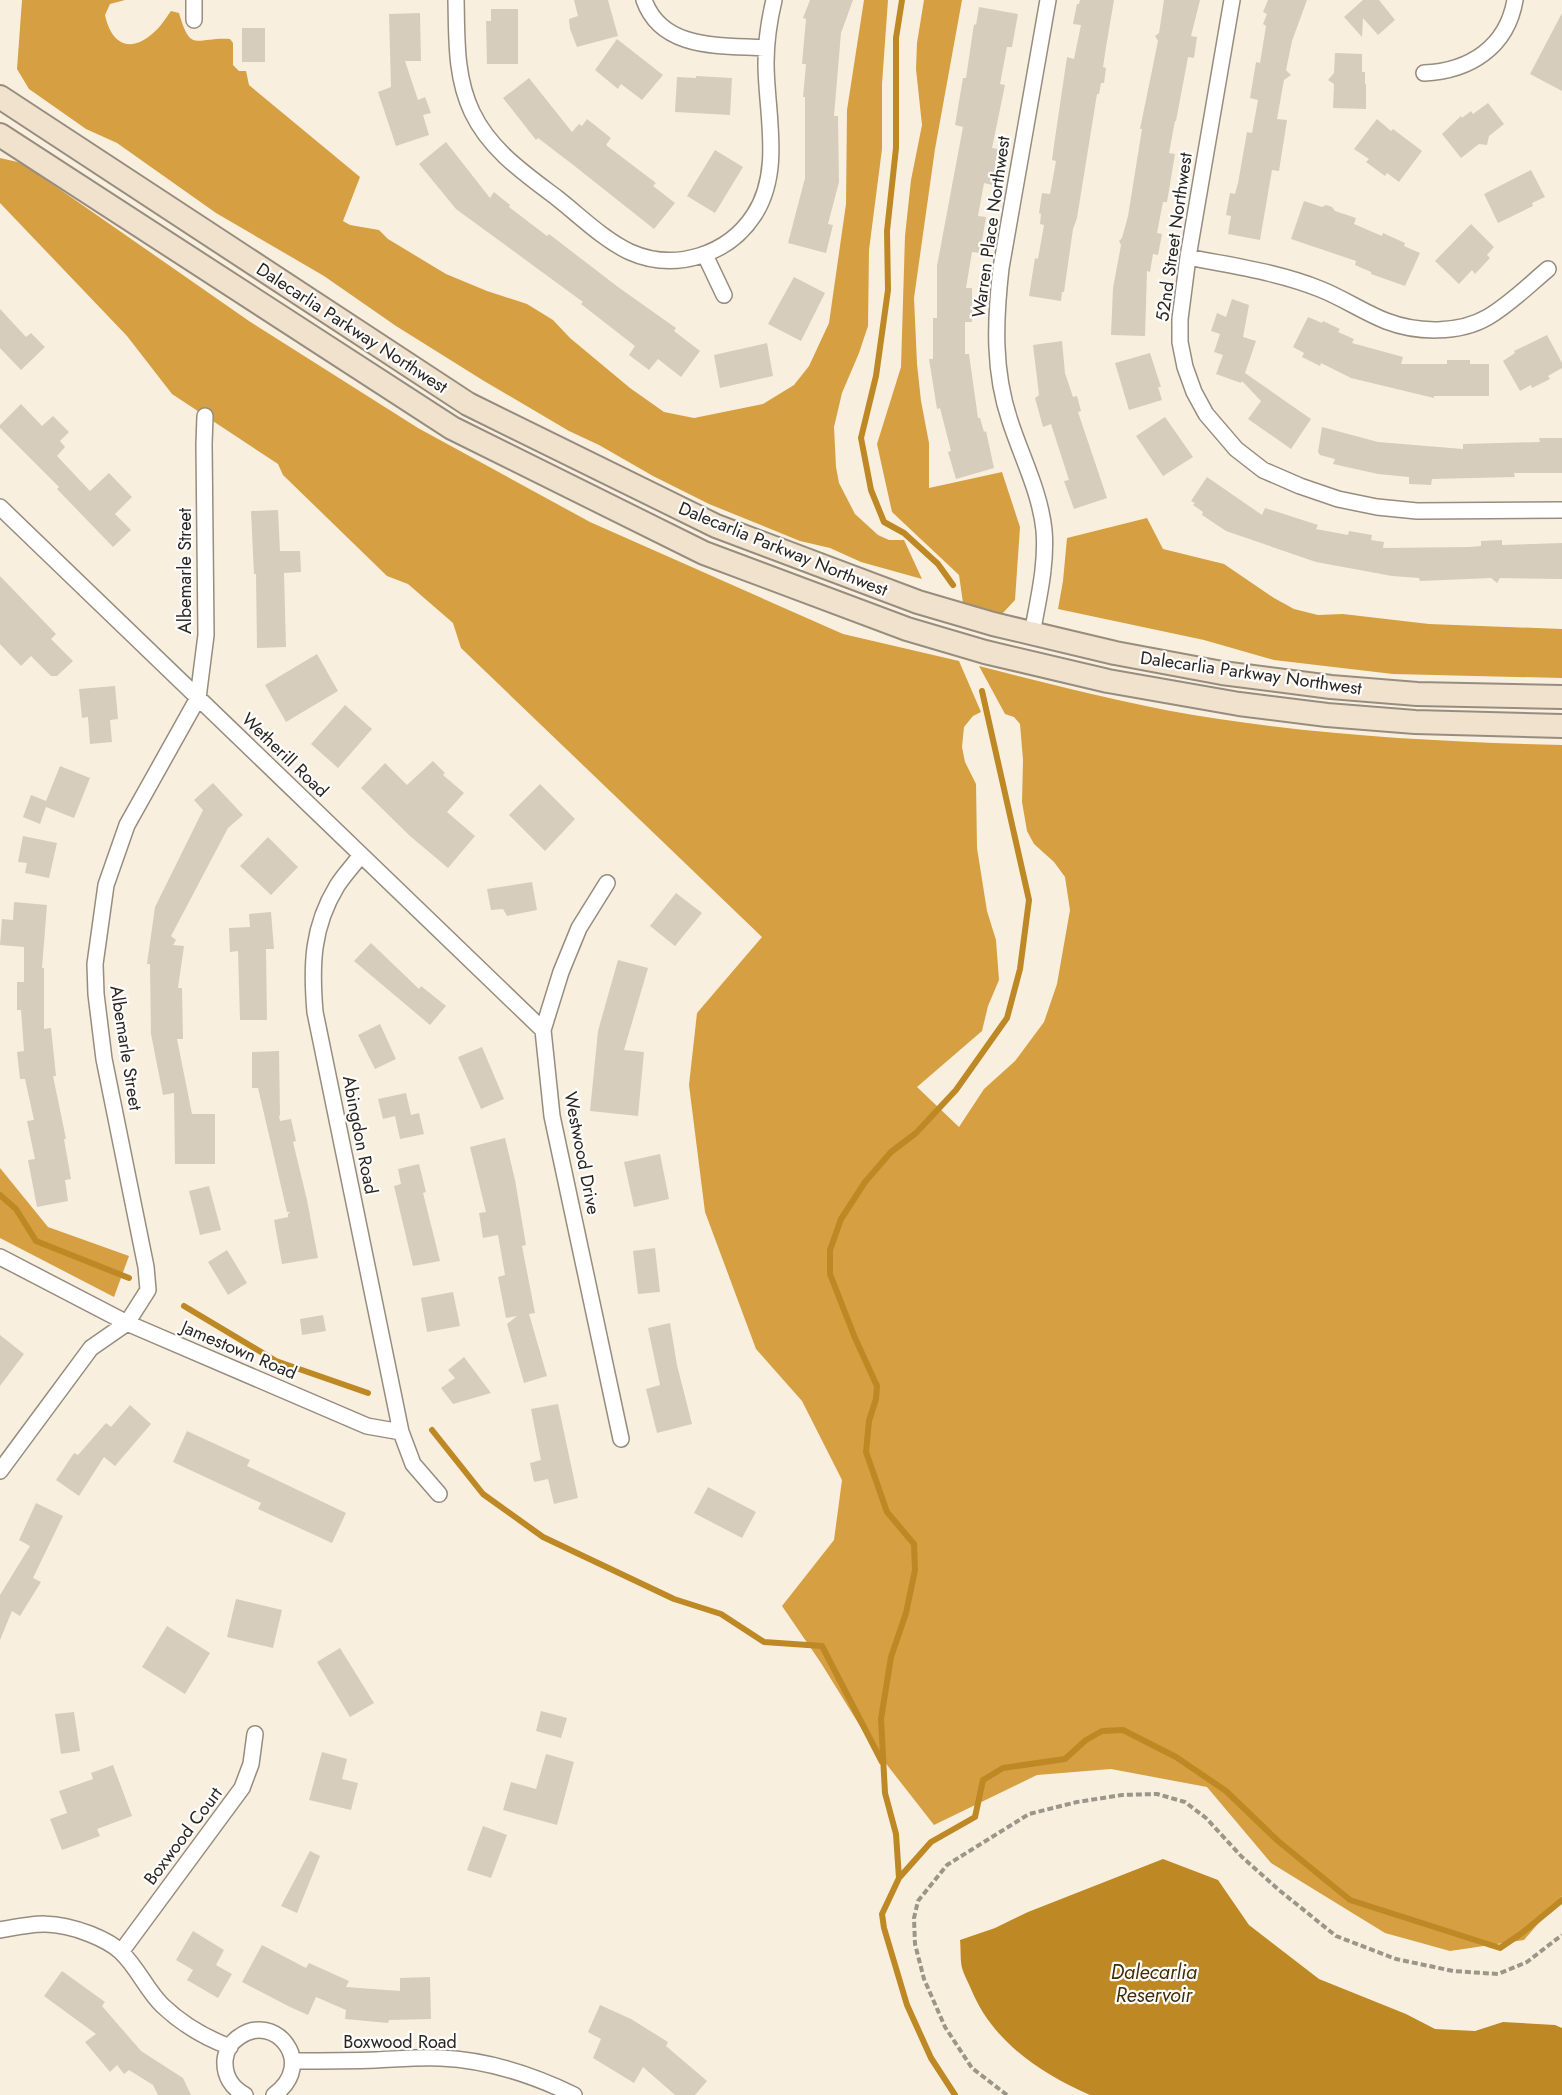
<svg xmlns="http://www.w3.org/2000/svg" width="1562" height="2095" viewBox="0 0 1562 2095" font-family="Jost,sans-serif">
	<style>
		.forest { fill: #d69f41 }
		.water { fill: #be8825 }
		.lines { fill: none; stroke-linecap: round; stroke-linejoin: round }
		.stream { stroke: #be8825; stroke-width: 6 }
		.building { fill: #d7cdbd }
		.street-casing { stroke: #978d7f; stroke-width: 18 }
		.secondary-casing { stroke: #978d7f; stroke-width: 26 }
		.path { stroke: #9c9589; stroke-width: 4; stroke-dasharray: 6 3; stroke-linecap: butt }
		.street { stroke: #fff; stroke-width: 15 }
		.secondary { stroke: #f1e2cd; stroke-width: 22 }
		.labels { text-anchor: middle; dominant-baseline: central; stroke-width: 4.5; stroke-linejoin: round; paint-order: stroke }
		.street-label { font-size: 18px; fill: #2a2620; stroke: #fdfdfd }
		.water-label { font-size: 20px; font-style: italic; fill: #422c03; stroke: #fdfdfd }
	</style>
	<rect width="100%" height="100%" fill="#f9efdf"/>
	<path class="forest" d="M22,0h103l-15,4 -5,11c6,28 24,39 47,19 8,-6 13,-15 19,-23l8,2c12,41 16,24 51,26l3,4v22l6,6h7l3,14 111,92 -17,44 7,4 29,5 9,9 58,35 41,17 40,13 26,16 17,18 60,50 34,24 30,6 69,-14 31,-19 15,-19 20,-43 17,-119 1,-94 17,-110h24l-6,84v65l-13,101 -1,76 -9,27 -17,40 -8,34 2,40 3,16 16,31 23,21 11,5h15l18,39 -61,-17 -31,-14 -30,-7 -91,-37 -56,-28 -54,-31 -30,-14 -85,-50 -88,-55 -72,-50 -108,-63 -99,-70 -31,-14 -57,-40 -12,-20z
		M924,0h38l-27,149 -21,149 3,66 4,37 8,42v45l73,-16 18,55 -5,73 -14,15 -38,-12 -4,-28 -67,-63 -15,-68 24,-77 4,-131 6,-56 11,-55 -6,-56 1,-26z
		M0,158l22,5 227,158 169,107 172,94 253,112 116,27 22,51 -8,4 -9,11 -2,20 3,15 11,22 1,64 10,63 9,29 3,40 -11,26 -6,25 -65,56 42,40 25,-38 31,-28 29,-39 13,-38 13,-74 -5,-33 -11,-15 -20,-18 -7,-13 -5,-29 1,-42 -3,-36 -6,-7 -9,-3 -26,-48c79,20 159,41 240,53 114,17 228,23 343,26v1151l-38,44 -74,11 -65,-18 -114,-70 -64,-76 -96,-18 -74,6 -103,50 -61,-78 -52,-84 -39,-57 52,-66 8,-60 -40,-79 -46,-52 -51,-137 -16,-127 8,-72 65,-76 -301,-289 -8,-25 -45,-39 -21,-8 -104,-101 -5,-11 -106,-70 -45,-58 -127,-133z
		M1147,518l16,31 61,15 50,34 20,11 24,6 25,-1 86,10 133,5v49l-169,-4 -119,-14 -70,-20 -146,-31 5,-28 4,-43z
		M0,1168l48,59 81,29 -15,41 -114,-59z"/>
	<path class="water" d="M1163,1859l55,21 31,45 70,54 87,35 29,15 40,2 28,-9 52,3 7,3v67h-472c-50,-22 -98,-54 -119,-106 -3,-7 -7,-14 -9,-21 -2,-9 -1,-19 -2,-28l35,-12 33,-16z"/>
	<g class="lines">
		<path class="stream" d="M902,0l-6,38v110l-9,83 1,59 -12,86 -15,62 10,52 13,32 20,11 34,31 15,21
			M0,1195l16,14 20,32 93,37
			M184,1306l92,55 92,32
			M432,1430l51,64 60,43 131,62 47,15 43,28 58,4 60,116
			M899,1878l32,-36 44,-25 8,-37 20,-12 62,-9 21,-19 16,-9 21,-1 53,27 50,34 52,50 72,59 150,48 22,-15 40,-33
			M955,2095l-24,-37 -24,-53 -23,-77 -2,-14 17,-36 -3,-44 -11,-41 -4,-74 10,-62 15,-44 9,-43 -1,-26 -27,-32 -21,-60 3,-31 7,-22 1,-13 -22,-48 -25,-64v-24l11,-31 24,-37 26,-30 25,-19 40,-43 51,-72 13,-49 9,-69 -47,-209"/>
	</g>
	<path class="building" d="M574,0h34l10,36 -41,11 -7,-18 -1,-10 9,-3z
		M810,0h43l-12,33 -7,83h4l1,66 -11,42 5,1 -7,28 -38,-10 17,-65v-81h-2l3,-33h-4l4,-45 -3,-1z
		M1080,0h34l-8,47 -3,20 3,1 -2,15h-3l-2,11h-2l-20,124 -4,11 -9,63h-2l-1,9 -32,-5 6,-38 3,1 6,-34 -4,-1 1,-10 -2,-1 3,-20 8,1 6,-33 -4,-1 2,-15 13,-88 7,2 7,-34 -8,-1 4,-20h2z
		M1164,0h36l-9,36 6,1 -3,21 -6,-1 -12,64h-1l-6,32 6,1 -8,48h-4l-6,31 5,1 -4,21 -5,-1 -3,18 -3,-1 -2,65 -34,-1 2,-47 8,-43 -2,-4 3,-3 6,-22 14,-87h-2l18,-88 -3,-5 4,-3z
		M1268,0h39l-15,41 -6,29 5,5 -7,5 -7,39 10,1 -8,51 -7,-1 -12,70 -32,-6 3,-18 -5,-1 4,-22 5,1 3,-11 9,-51 5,1 6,-33 -8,-2 6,-36 4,1 6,-37 -3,-2 4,-10 -4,-2z
		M1363,0h16l16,20 -17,15 -15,-17 -1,19 -18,-20z
		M979,7l39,7 -6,33h-5l-7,37 5,1 -13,63 6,1 -6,36 -8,-2 -6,33 8,1 -6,36 -8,-1 -6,36h6v34h-7v32h4l9,64h2l4,14 2,-1 8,37 -38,11 -8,-27 3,-1 -11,-43 -3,1 -8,-50h4v-41h4v-52l26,-139 -8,-2 8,-47h3l8,-54 2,1z
		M491,9h27v55h-31l-1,-43h5z
		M420,13l1,48h-16l13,39 7,-3 6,16 -8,2 6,20 -33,11 -18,-54 13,-5 -2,-73z
		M1562,13v78l-32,-17z
		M242,28h23v34h-23z
		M617,39l46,36 -21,25 -21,-16 -3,5 -23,-19z
		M1335,53l27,1v18h3v12h1v25l-33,-1 1,-24 -6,-4 6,-7z
		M696,76l36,2 -2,37 -55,-3 2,-35 19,1z
		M529,78l43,54 7,-8 3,2 5,-7 24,19 -5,7 50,38 -3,3 22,17 -21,26 -82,-65 -34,-26 -2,2 -33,-42z
		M1488,103l16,21 -15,12 -2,9 -8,-1 -18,14 -19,-24 19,-18 1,2 9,-7 2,3z
		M1377,119l14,12 2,-2 29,22 -23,31 -12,-9 -2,3 -19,-14 3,-3 -15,-10z
		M446,142l44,56 4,-6 16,13 -1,2 38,29 2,-2 69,53 58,41 -2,3 26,20 -19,26 -23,-18 -9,11 -20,-15 6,-9 -54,-42 2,-2 -127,-93 -37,-45z
		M715,150l28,17 -28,46 -28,-17z
		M1531,170l14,27 -13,6 1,3 -35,17 -14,-29z
		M1304,201l18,6 4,-2 6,2 3,4 21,7 -2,6 28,12 1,-3 22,10 -1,3 16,7 -15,33 -34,-12v-2l-16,-7 1,-4 -65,-22z
		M1471,224l23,23 -7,8 3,3 -15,16 -3,-4 -13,14 -24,-23z
		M794,277l31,16 -24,48 -33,-17z
		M1232,299l17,6 -6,32 13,4 -11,32 66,46 -20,30 -43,-30 13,-18 -19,-20 -1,2 -25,-9 7,-19 -9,-3 6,-18 -9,-3 6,-18 9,4z
		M0,309l26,28 5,-4 14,14 -24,23 -21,-22z
		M1308,317l14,6 1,-2 17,8 -2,3 16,7 -2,4 51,14 -2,7h46v-4h23v4h19v32h-55v2l-83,-20 -30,-15 -1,3 -18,-9 2,-4 -11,-6z
		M1547,335l15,28v5l-14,8 2,3 -18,9 -1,-3 -11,6 -17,-30 12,-8 -1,-2z
		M1062,341l3,32 8,24 4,-1 4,15 -3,1 29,86 -33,11 -10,-28 5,-1 -18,-56 -8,3 -8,-29 4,-3 -6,-50z
		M767,343l6,33 -53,12 -6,-33z
		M1150,353l11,34h-3l4,13 -33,10 -14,-47z
		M21,404l21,22 11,-10 16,16 -9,9 5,6 -8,9 33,35 19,-18 23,24 -17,17 16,16 -18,17 -56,-58 2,-2 -59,-59v-3z
		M1165,417l28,40 -30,19 -27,-40z
		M1322,427l56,15 85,7v-5l77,-2 -1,-4h23v35h-48l1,4 -83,2 -1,6 -22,-1v-7l-31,-3 -45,-10 2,-5 -15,-4 -2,-3z
		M1207,477l55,38 3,-7 53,17 -2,4 32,6 1,-4 23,4 -1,5 13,2 -1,6 86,-1 12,-1v-5l21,-1v5l60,-2v36l-62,-1 -3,5 -6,-5 -71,3 -1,-3 -27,-2 -76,-14 -90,-31 -24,-16 1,-3 -10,-7 2,-2 -4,-2z
		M278,510l2,41h20l1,21 -17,1 2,74 -29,1 -1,-74h-2l-3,-63z
		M0,576l56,58 -5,5 22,22 -16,15h-6l-20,-20 -10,10 -21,-22z
		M317,654l21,37 -52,31 -21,-37z
		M115,686l3,33 -8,1 2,22 -22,2 -2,-27 -6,1 -3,-29z
		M345,705l27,24 -34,39 -27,-24z
		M433,761l12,12 -2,2 21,18 -17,19 28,24 -27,32 -38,-32 -49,-48 24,-25 22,22z
		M60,766l30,12 -16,40 -28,-11 -6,17 -17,-7 8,-22 15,6z
		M213,783l30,32 -15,13 -57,108 5,4 -3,5 11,1 -6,42h4l1,51h-6l15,75h23v50h-40l-1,-71 -11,2 -12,-61 -1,-70h-3l8,-57 48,-97 -9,-10z
		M540,784l35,35 -30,32 -36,-36z
		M23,836l34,7 -8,35 -24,-5 2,-10 -9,-1z
		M268,837l30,30 -27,28 -31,-29z
		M532,882l5,28 -30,6 -4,-7 -12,1 -4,-21z
		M676,893l26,20 -27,33 -25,-20z
		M14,902l33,3 -5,63h2v61l7,-1 5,48h-3l13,63h-2l7,40 -6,1 3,21 -31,6 -9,-47 7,-1 -8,-38 7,-1 -9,-41h-5l-3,-27 7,-1 -3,-41h-4v-28h7v-35l-24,-2 2,-26 11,1z
		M271,912l3,37h-8l1,71h-27l-2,-69 -8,1 -1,-24 21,-1 -1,-13z
		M371,943l48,46 2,-3 25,20 -16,19 -76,-64z
		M618,960l30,8 -24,82 20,2 -6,64 -48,-5 8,-80z
		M380,1024l16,35 -21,10 -17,-34z
		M482,1047l22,52 -23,10 -23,-52z
		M279,1051l1,64 -1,1 1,5 11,-2 5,22 -3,1 14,58 11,58 -36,6 -8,-44 14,-3v-3l2,-2h-3l-29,-124h-6v-36z
		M406,1093l5,22 8,-2 5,21 -24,5 -5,-23 -12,3 -5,-20z
		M505,1138l10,42 11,65 -4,1 13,67 -6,1 18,62 -23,7 -17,-59 10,-8 -11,2 -8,-41 7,-2 -7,-40 -15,3 -4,-25 7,-1 -16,-65z
		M660,1154l9,45 -35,8 -10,-45z
		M419,1164l7,28 -3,1 17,68 -27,5 -19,-80 7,-2 -3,-15z
		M209,1186l12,44 -21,5 -11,-44z
		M655,1248l5,44 -22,2 -5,-43z
		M227,1250l20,33 -19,12 -20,-33z
		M453,1292l7,34 -33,6 -6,-34z
		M323,1315l3,16 -24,4 -2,-16z
		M670,1323l7,42 15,59 -35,9 -11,-44 14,-4 -12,-57z
		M0,1335l24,19 -24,32z
		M464,1357l27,36 -38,11 -12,-16 14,-10 -7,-8z
		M558,1404l20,94 -24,6 -6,-25 -14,3 -4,-19 11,-3 -10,-51z
		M130,1405l21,19 -36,42 -11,-9 -25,39 -23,-16 18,-27 4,2 28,-32 5,4z
		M187,1431l63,29 -3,6 99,47 -14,30 -74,-34 3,-6 -88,-41z
		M708,1487l48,25 -14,26 -48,-25z
		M36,1503l27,13 -30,62 8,4 -21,34 -8,-5 -12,29v-45l30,-49 -11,-6z
		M236,1599l46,11 -9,38 -46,-11z
		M167,1626l43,27 -25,41 -43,-27z
		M340,1648l34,55 -24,14 -33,-55z
		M541,1711l26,7 -6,20 -25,-7z
		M74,1712l6,39 -19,3 -6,-40z
		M322,1752l25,7 -5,20 16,4 -7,27 -42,-10z
		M546,1754l28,8 -17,63 -54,-15 8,-28 25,7z
		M113,1765l19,51 -35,13 3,7 -38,14 -12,-31 17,-6 -8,-22 34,-12 -2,-6z
		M483,1826l24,9 -16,43 -24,-8z
		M310,1851l10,5 -23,57 -16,-7z
		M193,1931l31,19 -8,15 16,9 -14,24 -31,-18 6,-10 -17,-10z
		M262,1945l44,23 3,-5 40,18 -3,6 54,4v-13l30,-1 1,42 -42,1 -1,3 -43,-4 1,-9 -30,-13 -8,18 -18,-8 -48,-25z
		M62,1971l43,31 -3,4 39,45 42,27 8,17h-33l-5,-10 -24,-15 -5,4 -7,-9 -7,7 -25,-30 11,-8 -52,-38z
		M600,2005l31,14 37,23 -2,4 41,35 -12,14h-20l-32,-28 -9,16 -41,-25 8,-19 -13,-7z"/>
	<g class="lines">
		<defs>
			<path id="street" d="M194,0v20
				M456,0c1,38 -1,76 16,112 18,38 52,61 85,86 23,18 47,42 73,54 45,20 98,3 124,-37 29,-44 12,-103 12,-152 0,-21 3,-42 8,-63
				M644,0c18,51 78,45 122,48
				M1232,0l-44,257 -8,62v23l5,25 9,25 12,22 30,35 27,21 37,16 38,13 39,8 40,4 145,-1
				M1424,73c46,-2 83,-26 91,-73
				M705,255l19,40
				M1188,257c44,9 90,15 132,32 23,9 43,23 66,32 31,12 73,13 102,-4 22,-13 41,-32 60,-48
				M0,507l543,523
				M1032,634c6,-34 15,-69 12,-104 -4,-38 -22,-72 -34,-109 -17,-50 -15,-100 -9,-153l47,-268
				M360,856c-7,10 -16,19 -23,30 -25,41 -26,79 -22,126l86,420 12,32 26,30
				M607,883l-28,45 -18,44 -18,58 9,86 69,323
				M0,1257l127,66 240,103 34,6
				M0,1471l91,-123 36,-25 21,-33 -2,-23 -42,-208 -8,-65 -1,-30 11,-79 21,-60 71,-127 8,-63 -2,-191 1,-28
				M0,1930c37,-7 54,-10 90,4 10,4 23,10 31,18 17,16 26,39 42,54 19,18 43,32 67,41
				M121,1952l121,-164 9,-24 4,-30
				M293,2061c28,0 56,0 83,-1 22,-1 44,-3 65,-2 45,2 92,17 133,37
				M245,2095c-13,-7 -21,-19 -20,-35 1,-9 6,-18 14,-23 35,-26 79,26 35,58"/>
			<path id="secondary" d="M0,97l468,307 248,122 202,76 75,22 122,29 107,20 109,14 86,7 145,3
				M0,135l452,293 252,125 203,76 78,23 123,29 131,23 88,11 88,7 147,4"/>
		</defs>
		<use href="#street" class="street-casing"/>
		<use href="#secondary" class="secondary-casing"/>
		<path class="path" d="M1007,2095l-35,-27 -27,-41 -21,-48 -9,-35 -1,-26 4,-17 29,-36 82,-51 48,-12 45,-7 35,-1 28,8 21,16 36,39 37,33 57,46 60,23 57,12 45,3 29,-12 35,-27"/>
		<use href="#street" class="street"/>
		<use href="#secondary" class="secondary"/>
	</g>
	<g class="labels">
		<g class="street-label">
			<text transform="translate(991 227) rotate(-82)">Warren Place Northwest</text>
			<text transform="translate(1174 237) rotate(-82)">52nd Street Northwest</text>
			<text transform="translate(352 328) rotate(33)">Dalecarlia Parkway Northwest</text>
			<text transform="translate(783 549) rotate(22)">Dalecarlia Parkway Northwest</text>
			<text transform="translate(185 571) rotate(-90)">Albemarle Street</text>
			<text transform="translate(1251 673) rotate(8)">Dalecarlia Parkway Northwest</text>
			<text transform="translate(285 755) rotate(44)">Wetherill Road</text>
			<text transform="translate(126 1048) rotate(81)">Albemarle Street</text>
			<text transform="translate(360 1135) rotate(79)">Abingdon Road</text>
			<text transform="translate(582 1153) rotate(79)">Westwood Drive</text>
			<text transform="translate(239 1350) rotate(23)">Jamestown Road</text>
			<text transform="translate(183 1836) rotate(-53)">Boxwood Court</text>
			<text x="400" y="2042">Boxwood Road</text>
		</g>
		<g class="water-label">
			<text x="1154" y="1972">Dalecarlia<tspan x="1154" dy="23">Reservoir</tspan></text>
		</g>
	</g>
</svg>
